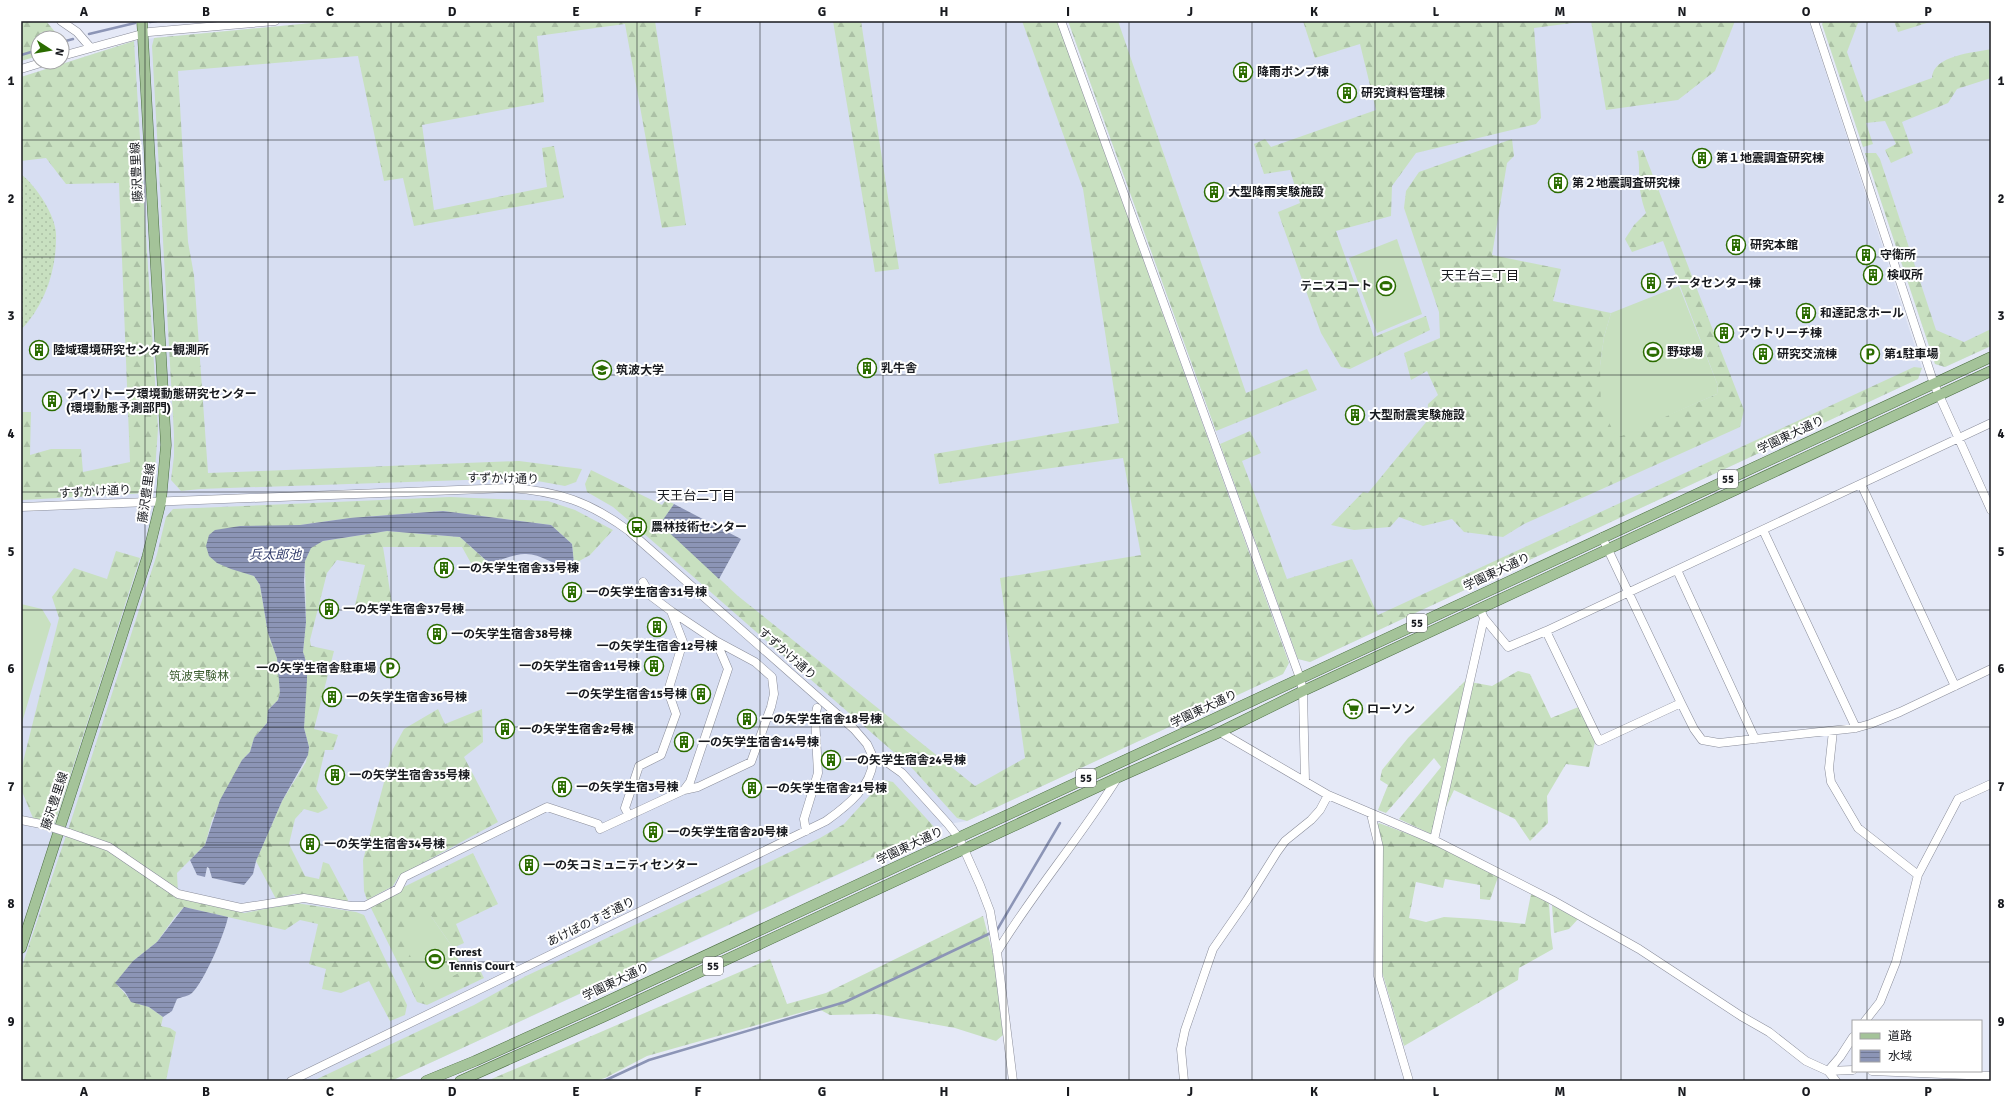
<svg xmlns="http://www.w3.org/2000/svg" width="2012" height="1102" viewBox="0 0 2012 1102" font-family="Signika,'Noto Sans JP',sans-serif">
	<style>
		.built { fill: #d7def2 }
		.grass { fill: url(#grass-dots) }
		.forest { fill: url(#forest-firs) }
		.pitch { fill: #c8e0c0 }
		.water { fill: url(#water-rules) }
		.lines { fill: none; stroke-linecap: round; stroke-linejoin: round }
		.stream { stroke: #8c95b6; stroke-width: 2.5 }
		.minor-casing { stroke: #8a8d9a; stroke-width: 9 }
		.major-casing { stroke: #4c6e42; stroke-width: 11 }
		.minor { stroke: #fff; stroke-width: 8 }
		.major { stroke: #a4c399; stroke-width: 10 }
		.minor-bridge-casing { stroke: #8a8d9a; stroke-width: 9; stroke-linecap: butt }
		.minor-bridge { stroke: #fff; stroke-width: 8 }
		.grid { fill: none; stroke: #181a1f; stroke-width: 1; stroke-opacity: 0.55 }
		.labels { text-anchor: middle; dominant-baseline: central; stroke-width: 4; stroke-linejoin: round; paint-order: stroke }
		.shield { fill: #fff; stroke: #5d5f62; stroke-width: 1 }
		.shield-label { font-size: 11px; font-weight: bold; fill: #181a1f }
		.poi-label { font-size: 12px; font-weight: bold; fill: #181a1f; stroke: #fff; text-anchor: start }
		.street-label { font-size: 12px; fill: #181a1f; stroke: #fff }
		.park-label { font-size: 12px; fill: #3a5b2e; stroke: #fff }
		.neighbourhood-label { font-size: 13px; fill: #181a1f; stroke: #fff }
		.water-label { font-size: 13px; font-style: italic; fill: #36406e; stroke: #fff }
		.neatline { fill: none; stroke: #181a1f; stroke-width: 1.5 }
		.grid-label { font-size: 13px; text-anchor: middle; font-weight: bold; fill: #181a1f }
	</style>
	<defs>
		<pattern id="grass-dots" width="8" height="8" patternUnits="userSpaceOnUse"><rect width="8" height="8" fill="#c8e0c0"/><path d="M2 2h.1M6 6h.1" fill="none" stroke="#abc0a5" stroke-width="1.8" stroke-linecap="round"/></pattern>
		<pattern id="forest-firs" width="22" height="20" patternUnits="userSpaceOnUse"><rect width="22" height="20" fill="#c8e0c0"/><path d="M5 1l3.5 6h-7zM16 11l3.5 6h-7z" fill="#abc0a5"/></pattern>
		<pattern id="water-rules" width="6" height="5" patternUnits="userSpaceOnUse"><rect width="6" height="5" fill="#8c95b6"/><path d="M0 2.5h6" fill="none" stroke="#717993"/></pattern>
	</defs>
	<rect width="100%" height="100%" fill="#e5e9f7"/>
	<path class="built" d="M333,21h724l232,642 -6,11 -316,147 -19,3 -557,257h-370v-1004l113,-36 20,-3z
		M1068,21h741l113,347 -4,11 -608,283 -12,-3z
		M1824,21h167v325l-46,21 -10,-3 -113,-340z"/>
	<path class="grass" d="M21,174c15,12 34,40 35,60 1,35 -11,71 -35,96z"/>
	<path class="forest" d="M21,21h25l14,17h-22v18l-17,5z
		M333,21h322l31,204 -24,3 -37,-204 -88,12 7,66 -122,23 12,85 113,-23 -5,-39 12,-2 10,52 -150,28 -11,-48 -19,3 -26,-125 -180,15 10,171 6,33 14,198 311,-12 63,8 -6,13 -11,4 -44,-8 -321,11 -19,2 -10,-11 3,-24v-21l-22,-389 2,-8z
		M833,21h28l38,248 -24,3z
		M1022,21h35l232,642 -6,11 -316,147 -10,-3 -44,-49 -264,-231 -36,-31 -26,-15 -2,-8 6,-14 71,35 4,-5 8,4 -13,20 77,72 237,190 50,-28 -25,-180 141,-23 -18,-97 -184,26 -5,-30 185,-31 -36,-234z
		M1068,21h50l128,372 61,-24 10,21 -101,41z
		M1303,21h285l-54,7 7,90 -5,6 -120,29 -24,33 -1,30 -55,15 38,106 52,-21 4,14 -80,39 -9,-2 -20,-34 -43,-121 22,-9 -10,-33 -26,4 -10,-30 11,-5 6,8 105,-37 -16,-66 -45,14z
		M1591,21h144l-20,50 -37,29 -72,10z
		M1824,21h43l-9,2 -11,29 18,50 67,-24c1,-23 41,-25 59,-29v29l-34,11 -9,14 -46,19 11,31 -22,10 -6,-13 11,-6 -11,-23 -19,2 7,21 -10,3 -41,-123z
		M1894,21h39l-35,11z
		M134,41l24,388 -4,55 -6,9 -126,7 -1,-88h10l-1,43 21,-6h30l2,23 47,-10 -11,-279 -53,1 -20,-26 -25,3v-84z
		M1512,139l2,17 -7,7 -15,92 69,14 -8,32 58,12 -7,24 -4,29 17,71 100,-43 1,-8 -55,-145 -31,11 -7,-13 9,-14 12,-12c-5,-13 -7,-26 -7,-40 0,-8 0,-14 -2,-22l6,-1 101,260 -4,17 -216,97 -21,13 -39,-5 -12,-13 -29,7 -24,-9 -9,10 -36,3 -23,-5 32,-33 5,1 59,-72 1,-17 10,-9 -11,-24 -16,9 -7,-27 36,-15 -1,-26 -35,-104 2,-17 13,-19z
		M1865,153h11l4,6 56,171 28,12 27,-13v17l-46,21 -10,-3z
		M1914,367l8,1 -4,11 -608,283 -12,-3 -78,-215 30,-13 11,22 -19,8 45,118 65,-20 26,56z
		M450,497l98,4 27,9 38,20 -23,25 -16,9 -2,-20 -21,-19 -108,-14 -93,7 -50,7 -83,38 37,13 6,9 8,48 9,25 2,18 1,17 -2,7 -10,10 -1,13 -13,15 -4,14 -8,8 -30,60 -7,25 -28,28 1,21 4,4 62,15 52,-10 60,9 8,3 43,90 -2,10 -15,6 -21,-40 -28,12 -19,-4 4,-20 -17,-5 9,-40 -18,-4 -15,10 -101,-23 -10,11 -17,24 -24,19 -17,22 15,18 18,6 14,10 -2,9 9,2 6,4 -10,49h-145v-112l49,-145 87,-270 9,-37 7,-8z
		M387,531l73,6 29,26 3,7 -15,4 -15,-27h-79l9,57 -15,9 -23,-4 11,-44 -28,-5 -10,13 -17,67 1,6 23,5 -20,78 24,6 -5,15h-8l-9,39 12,19 -10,5 -14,-4 -9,10 -6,25 16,32 14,3 4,-17 6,2 19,36 -1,2 -53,-8 -18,5 -20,-38 26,-60 24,-39 3,-15 -5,-19 3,-63 -4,-13 3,-30 -1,-61 6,-14 12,-6z
		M116,551l24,7 -85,265 -22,-5 -12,-29v-19l38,-152 -7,-21 22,-29 33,11z
		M1518,671l12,3 21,44 30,-12 14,36 -6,25 -23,-3 -19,32 1,27 -18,18 -15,-22 -61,-29 -21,45 -34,-16 42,-52 -7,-9 -48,55 -8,-3 10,-25 -8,-5 2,-10 26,-32 57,-57 27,5z
		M438,709l7,15 37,-15 1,33 -19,15 34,65 -99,54 -6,10 -26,14 -3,-9 -1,-31 30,-111 11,-20z
		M884,780l9,2 43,47 -545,252h-78l161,-76 52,-29 294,-138 24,-14z
		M1379,823l56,21 63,33 -8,23 -10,-1v-14l-35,-6 -2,9 -27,-6 -7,36 17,4 18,-5 33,2 48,5 6,-30 18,9 2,32 2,14 -34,19 -1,12 -114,66 -22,-74 1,-107 -1,-22 -5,-18z
		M473,853l25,51 -42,20 8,19 -11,5 -22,-32 -5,72 51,-24 7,14 -57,27 -10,-3 -48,-98z
		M1552,905l26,14 -9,10 -15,4z
		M983,916l11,42 9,77 -7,6 -41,-13 -78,-14 -47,1 -13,-7 -170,48 -42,22 -10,3h-108l283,-122 17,45 39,-11z"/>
	<path class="pitch" d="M1397,239l25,75 -45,19 -28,-75z
		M1679,286l39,100 -1,8 -100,44 -16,-31 -1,-41 4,-29 7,-24z
		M21,604l21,5 9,15 -30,102z
		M431,916l22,32 10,23 -37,18 -27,-57z"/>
	<path class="water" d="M674,504l67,35 -22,40 -59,-55z
		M443,511l108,14 21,19 2,20 -6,4c-14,-3 -27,-14 -42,-14 -9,-1 -27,7 -37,9l-29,-26 -73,-6 -64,10 -12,7 -6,13 -1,20 2,41 -3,30 4,13v15l-3,48 5,19 -1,8 -26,46 -26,60 -3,13 -9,11 -32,-7 -3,-10 -2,-1 -2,10 -8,-2 -7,-15 15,-15 15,-45 22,-40 8,-8 4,-14 13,-15 1,-13 10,-10 2,-7 -3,-35 -9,-25 -8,-48 -6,-9 -23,-7 -14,-6 -8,-7 -3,-10 3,-11 6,-5 25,-4 60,-1 50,-7z
		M184,907l44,10c-3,16 -24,65 -36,76 -3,3 -11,4 -15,6l-5,12 -9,6 -14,-10 -18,-5 -6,-10 -10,-9 18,-22 24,-19z"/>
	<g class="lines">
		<path class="stream" d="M150,22l7,-1
			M89,34l46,-11
			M62,42l11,-3
			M21,55l17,-5
			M604,1081l45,-21 196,-58 152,-72 63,-107"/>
		<defs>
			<path id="minor" d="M61,21l16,11 13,15
				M1061,21l239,657 3,13 2,90
				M1814,21l120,363 57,126
				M62,56l87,-24 126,-11
				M21,69l23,-7
				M1861,484l94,202
				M21,507l488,-19c49,3 81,14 120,43l225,198 13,15 6,13 15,6 14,10 46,51 11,14 21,47 10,26 7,41 16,129
				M1763,530l93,198
				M1602,537l79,166 13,26 8,11 17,3 137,-15 14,-4 30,-12 91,-43
				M1677,570l78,169
				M1484,618l24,29 38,-16
				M1681,703l-82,38 -53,-110 445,-208
				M1833,731l-4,37 2,14 27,46 60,47
				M1220,732l108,63 106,45 118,60 87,49 102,67 28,16 37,29 22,10 8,10
				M684,790l6,-8 38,-113 -12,-28
				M1371,814l8,33 -1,129 31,105
				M629,816l-4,-8 14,-42 22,-11 15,-41 -8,-23 15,-49 -12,-31
				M21,820l20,4
				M806,831l-2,-12 14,-46 -3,-56 2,-9
				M69,833l40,14 69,47 63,14 63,-10 47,8h14l33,-17 6,-12 143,-70 51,17 2,5 84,-39 14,-3 53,-25 20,-55 3,-13 -2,-17 -17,-15 -39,-21 -45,-30 -20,-15 -8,-14
				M1434,840l50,-222 -4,-9
				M997,952c37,-61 84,-115 121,-175
				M1865,1021l15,-19 16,-40 22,-87 40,-76 33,-15
				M1828,1071l12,-14 13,-20
				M1828,1071l25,-1
				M1872,1071l119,5
				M291,1081l535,-260c21,-15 48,-36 47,-64
				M1184,1081l-3,-32 4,-19 28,-81 34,-49 30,-48 8,-11 26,-21 9,-10 8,-15"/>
			<path id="major" d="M21,948l126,-390 14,-57 5,-56 -24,-424
				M426,1081l49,-20 124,-56 1392,-648
				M460,1081l143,-64 516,-240 101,-45 83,-41 688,-320"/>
		</defs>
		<use href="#minor" class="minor-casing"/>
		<use href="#major" class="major-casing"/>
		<use href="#minor" class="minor"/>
		<use href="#major" class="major"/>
		<defs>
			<path id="minor-bridge" d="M41,824l28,9"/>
		</defs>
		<use href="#minor-bridge" class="minor-bridge-casing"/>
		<use href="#minor-bridge" class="minor-bridge"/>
	</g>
	<path class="grid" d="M145,21v1060M268,21v1060M391,21v1060M514,21v1060M637,21v1060M760,21v1060M883,21v1060M1006,21v1060M1129,21v1060M1252,21v1060M1375,21v1060M1498,21v1060M1621,21v1060M1744,21v1060M1867,21v1000M21,140h1970M21,257h1970M21,375h1970M21,492h1970M21,610h1970M21,727h1970M21,845h1970M21,962h1970M1867,1071v10"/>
	<defs>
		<symbol id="building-ring" viewBox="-11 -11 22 22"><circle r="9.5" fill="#fff" stroke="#2b6c00" stroke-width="1.5"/><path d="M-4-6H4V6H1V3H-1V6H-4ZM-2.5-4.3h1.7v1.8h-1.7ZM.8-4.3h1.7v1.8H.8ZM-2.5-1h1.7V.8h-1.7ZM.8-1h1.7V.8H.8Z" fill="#2b6c00"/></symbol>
		<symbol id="stadium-ring" viewBox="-11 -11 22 22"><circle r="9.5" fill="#fff" stroke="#2b6c00" stroke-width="1.5"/><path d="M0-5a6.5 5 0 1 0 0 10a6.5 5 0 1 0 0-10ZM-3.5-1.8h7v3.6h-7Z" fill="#2b6c00"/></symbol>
		<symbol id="parking-ring" viewBox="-11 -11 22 22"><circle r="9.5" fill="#fff" stroke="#2b6c00" stroke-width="1.5"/><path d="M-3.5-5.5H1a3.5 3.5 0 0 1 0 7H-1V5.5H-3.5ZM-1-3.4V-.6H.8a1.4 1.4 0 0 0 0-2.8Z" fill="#2b6c00"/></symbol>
		<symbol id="university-ring" viewBox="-11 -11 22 22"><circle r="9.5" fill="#fff" stroke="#2b6c00" stroke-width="1.5"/><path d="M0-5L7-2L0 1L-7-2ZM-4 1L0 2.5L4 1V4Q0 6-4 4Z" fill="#2b6c00"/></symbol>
		<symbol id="bus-ring" viewBox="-11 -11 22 22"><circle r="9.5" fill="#fff" stroke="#2b6c00" stroke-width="1.5"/><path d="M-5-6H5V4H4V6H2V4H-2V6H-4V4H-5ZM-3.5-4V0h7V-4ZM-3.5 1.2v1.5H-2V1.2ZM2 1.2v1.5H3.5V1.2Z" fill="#2b6c00"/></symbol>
		<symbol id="supermarket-ring" viewBox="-11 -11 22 22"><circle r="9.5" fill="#fff" stroke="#2b6c00" stroke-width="1.5"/><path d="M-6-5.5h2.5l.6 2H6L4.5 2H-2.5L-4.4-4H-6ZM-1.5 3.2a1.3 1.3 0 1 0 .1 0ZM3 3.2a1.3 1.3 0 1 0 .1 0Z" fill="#2b6c00"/></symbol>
	</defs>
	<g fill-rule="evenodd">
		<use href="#building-ring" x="1232" y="61" width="22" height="22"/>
		<use href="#building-ring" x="1336" y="82" width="22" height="22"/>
		<use href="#building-ring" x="1691" y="147" width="22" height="22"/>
		<use href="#building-ring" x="1547" y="172" width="22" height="22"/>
		<use href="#building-ring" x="1203" y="181" width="22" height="22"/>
		<use href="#building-ring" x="1725" y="234" width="22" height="22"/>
		<use href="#building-ring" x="1855" y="244" width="22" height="22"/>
		<use href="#building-ring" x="1862" y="264" width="22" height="22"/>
		<use href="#building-ring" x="1640" y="272" width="22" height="22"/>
		<use href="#stadium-ring" x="1375" y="275" width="22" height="22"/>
		<use href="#building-ring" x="1795" y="302" width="22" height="22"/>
		<use href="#building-ring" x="1713" y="322" width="22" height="22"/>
		<use href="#building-ring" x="28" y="339" width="22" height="22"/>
		<use href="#stadium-ring" x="1642" y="341" width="22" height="22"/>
		<use href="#building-ring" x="1752" y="343" width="22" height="22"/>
		<use href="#parking-ring" x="1859" y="343" width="22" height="22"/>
		<use href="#building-ring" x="856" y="357" width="22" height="22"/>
		<use href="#university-ring" x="591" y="359" width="22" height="22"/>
		<use href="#building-ring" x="41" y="390" width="22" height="22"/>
		<use href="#building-ring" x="1344" y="404" width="22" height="22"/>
		<use href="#bus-ring" x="626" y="516" width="22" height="22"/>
		<use href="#building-ring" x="433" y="557" width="22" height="22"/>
		<use href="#building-ring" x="561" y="581" width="22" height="22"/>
		<use href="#building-ring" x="318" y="598" width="22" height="22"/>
		<use href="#building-ring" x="646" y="616" width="22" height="22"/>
		<use href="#building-ring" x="426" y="623" width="22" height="22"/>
		<use href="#building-ring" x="643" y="655" width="22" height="22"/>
		<use href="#parking-ring" x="379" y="657" width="22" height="22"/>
		<use href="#building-ring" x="690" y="683" width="22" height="22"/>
		<use href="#building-ring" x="321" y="686" width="22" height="22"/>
		<use href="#supermarket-ring" x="1342" y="698" width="22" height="22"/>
		<use href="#building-ring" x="736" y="708" width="22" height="22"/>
		<use href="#building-ring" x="494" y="718" width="22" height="22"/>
		<use href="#building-ring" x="673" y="731" width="22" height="22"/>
		<use href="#building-ring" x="820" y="749" width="22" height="22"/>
		<use href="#building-ring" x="324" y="764" width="22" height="22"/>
		<use href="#building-ring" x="551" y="776" width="22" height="22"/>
		<use href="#building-ring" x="741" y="777" width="22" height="22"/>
		<use href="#building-ring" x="642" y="821" width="22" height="22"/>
		<use href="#building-ring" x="299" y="833" width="22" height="22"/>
		<use href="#building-ring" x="518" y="854" width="22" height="22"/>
		<use href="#stadium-ring" x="424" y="948" width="22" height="22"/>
	</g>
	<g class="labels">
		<g class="shield">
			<rect x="1718" y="470" width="20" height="18" rx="3"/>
			<rect x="1407" y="614" width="20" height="18" rx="3"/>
			<rect x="1076" y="769" width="20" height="18" rx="3"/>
			<rect x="703" y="957" width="20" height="18" rx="3"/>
		</g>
		<g class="shield-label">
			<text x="1728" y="479">55</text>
			<text x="1417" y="623">55</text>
			<text x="1086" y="778">55</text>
			<text x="713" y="966">55</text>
		</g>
		<g class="poi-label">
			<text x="1257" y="72">降雨ポンプ棟</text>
			<text x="1361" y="93">研究資料管理棟</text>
			<text x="1716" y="158">第１地震調査研究棟</text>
			<text x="1572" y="183">第２地震調査研究棟</text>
			<text x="1228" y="192">大型降雨実験施設</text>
			<text x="1750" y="245">研究本館</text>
			<text x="1880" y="255">守衛所</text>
			<text x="1887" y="275">検収所</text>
			<text x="1665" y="283">データセンター棟</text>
			<text x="1372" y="286" text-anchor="end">テニスコート</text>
			<text x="1820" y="313">和達記念ホール</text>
			<text x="1738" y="333">アウトリーチ棟</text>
			<text x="53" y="350">陸域環境研究センター観測所</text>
			<text x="1667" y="352">野球場</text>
			<text x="1777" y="354">研究交流棟</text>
			<text x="1884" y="354">第1駐車場</text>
			<text x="881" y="368">乳牛舎</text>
			<text x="616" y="370">筑波大学</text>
			<text x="66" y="394">アイソトープ環境動態研究センター<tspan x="66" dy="14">(環境動態予測部門)</tspan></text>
			<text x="1369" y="415">大型耐震実験施設</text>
			<text x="651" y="527">農林技術センター</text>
			<text x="458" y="568">一の矢学生宿舎33号棟</text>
			<text x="586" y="592">一の矢学生宿舎31号棟</text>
			<text x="343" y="609">一の矢学生宿舎37号棟</text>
			<text x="451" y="634">一の矢学生宿舎38号棟</text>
			<text x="657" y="646" text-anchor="middle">一の矢学生宿舎12号棟</text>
			<text x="640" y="666" text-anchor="end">一の矢学生宿舎11号棟</text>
			<text x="376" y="668" text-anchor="end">一の矢学生宿舎駐車場</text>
			<text x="687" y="694" text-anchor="end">一の矢学生宿舎15号棟</text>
			<text x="346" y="697">一の矢学生宿舎36号棟</text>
			<text x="1367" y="709">ローソン</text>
			<text x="761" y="719">一の矢学生宿舎18号棟</text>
			<text x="519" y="729">一の矢学生宿舎2号棟</text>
			<text x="698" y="742">一の矢学生宿舎14号棟</text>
			<text x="845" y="760">一の矢学生宿舎24号棟</text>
			<text x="349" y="775">一の矢学生宿舎35号棟</text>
			<text x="576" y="787">一の矢学生宿3号棟</text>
			<text x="766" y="788">一の矢学生宿舎21号棟</text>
			<text x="667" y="832">一の矢学生宿舎20号棟</text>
			<text x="324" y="844">一の矢学生宿舎34号棟</text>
			<text x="543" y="865">一の矢コミュニティセンター</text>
			<text x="449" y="952">Forest<tspan x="449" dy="14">Tennis Court</tspan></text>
		</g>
		<g class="street-label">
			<text transform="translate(137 172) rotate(-93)">藤沢豊里線</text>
			<text transform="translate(1791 435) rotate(-25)">学園東大通り</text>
			<text transform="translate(503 479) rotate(1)">すずかけ通り</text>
			<text transform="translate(95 492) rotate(-3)">すずかけ通り</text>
			<text transform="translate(147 493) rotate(-82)">藤沢豊里線</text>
			<text transform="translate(1497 572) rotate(-25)">学園東大通り</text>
			<text transform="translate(787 654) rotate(41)">すずかけ通り</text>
			<text transform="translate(1204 709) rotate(-25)">学園東大通り</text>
			<text transform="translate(55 801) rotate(-72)">藤沢豊里線</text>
			<text transform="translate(910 846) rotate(-25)">学園東大通り</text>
			<text transform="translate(591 922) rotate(-26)">あけぼのすぎ通り</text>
			<text transform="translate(616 982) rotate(-25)">学園東大通り</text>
		</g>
		<g class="park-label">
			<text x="199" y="676">筑波実験林</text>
		</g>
		<g class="neighbourhood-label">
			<text x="1480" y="276">天王台三丁目</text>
			<text x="696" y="496">天王台二丁目</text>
		</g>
		<g class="water-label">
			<text x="275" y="555">兵太郎池</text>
		</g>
	</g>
	<rect width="2012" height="1102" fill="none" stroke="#ffffff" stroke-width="44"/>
	<rect x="1852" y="1020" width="130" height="52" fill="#ffffff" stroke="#a3a3a5"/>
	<rect x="1860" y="1033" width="20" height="6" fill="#a4c399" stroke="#a3a3a5"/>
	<text x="1888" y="1040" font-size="12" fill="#181a1f">道路</text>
	<rect x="1860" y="1050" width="20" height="12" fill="url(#water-rules)" stroke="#a3a3a5"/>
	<text x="1888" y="1060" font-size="12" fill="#181a1f">水域</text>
	<g transform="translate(50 50) rotate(102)"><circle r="19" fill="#ffffff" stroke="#a3a3a5"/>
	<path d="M0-3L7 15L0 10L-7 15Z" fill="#2b6c00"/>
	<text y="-6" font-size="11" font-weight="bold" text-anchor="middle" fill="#181a1f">N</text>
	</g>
	<rect x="22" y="22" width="1968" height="1058" class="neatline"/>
	<g class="grid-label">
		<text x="84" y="16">A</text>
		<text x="206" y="16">B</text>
		<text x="330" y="16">C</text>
		<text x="452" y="16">D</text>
		<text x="576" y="16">E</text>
		<text x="698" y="16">F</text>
		<text x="822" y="16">G</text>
		<text x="944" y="16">H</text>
		<text x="1068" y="16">I</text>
		<text x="1190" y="16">J</text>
		<text x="1314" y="16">K</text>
		<text x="1436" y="16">L</text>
		<text x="1560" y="16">M</text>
		<text x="1682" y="16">N</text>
		<text x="1806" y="16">O</text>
		<text x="1928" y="16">P</text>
		<text x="11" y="85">1</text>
		<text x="2001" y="85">1</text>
		<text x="11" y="203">2</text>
		<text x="2001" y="203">2</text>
		<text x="11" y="320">3</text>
		<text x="2001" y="320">3</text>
		<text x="11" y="438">4</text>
		<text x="2001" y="438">4</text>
		<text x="11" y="556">5</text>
		<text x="2001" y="556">5</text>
		<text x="11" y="673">6</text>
		<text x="2001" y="673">6</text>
		<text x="11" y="791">7</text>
		<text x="2001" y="791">7</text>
		<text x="11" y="908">8</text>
		<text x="2001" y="908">8</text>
		<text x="11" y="1026">9</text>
		<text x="2001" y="1026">9</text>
		<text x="84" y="1096">A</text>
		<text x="206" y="1096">B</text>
		<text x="330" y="1096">C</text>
		<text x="452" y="1096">D</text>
		<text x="576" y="1096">E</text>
		<text x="698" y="1096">F</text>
		<text x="822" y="1096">G</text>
		<text x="944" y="1096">H</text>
		<text x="1068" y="1096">I</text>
		<text x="1190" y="1096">J</text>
		<text x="1314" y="1096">K</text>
		<text x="1436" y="1096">L</text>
		<text x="1560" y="1096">M</text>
		<text x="1682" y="1096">N</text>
		<text x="1806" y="1096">O</text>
		<text x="1928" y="1096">P</text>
	</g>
</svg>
